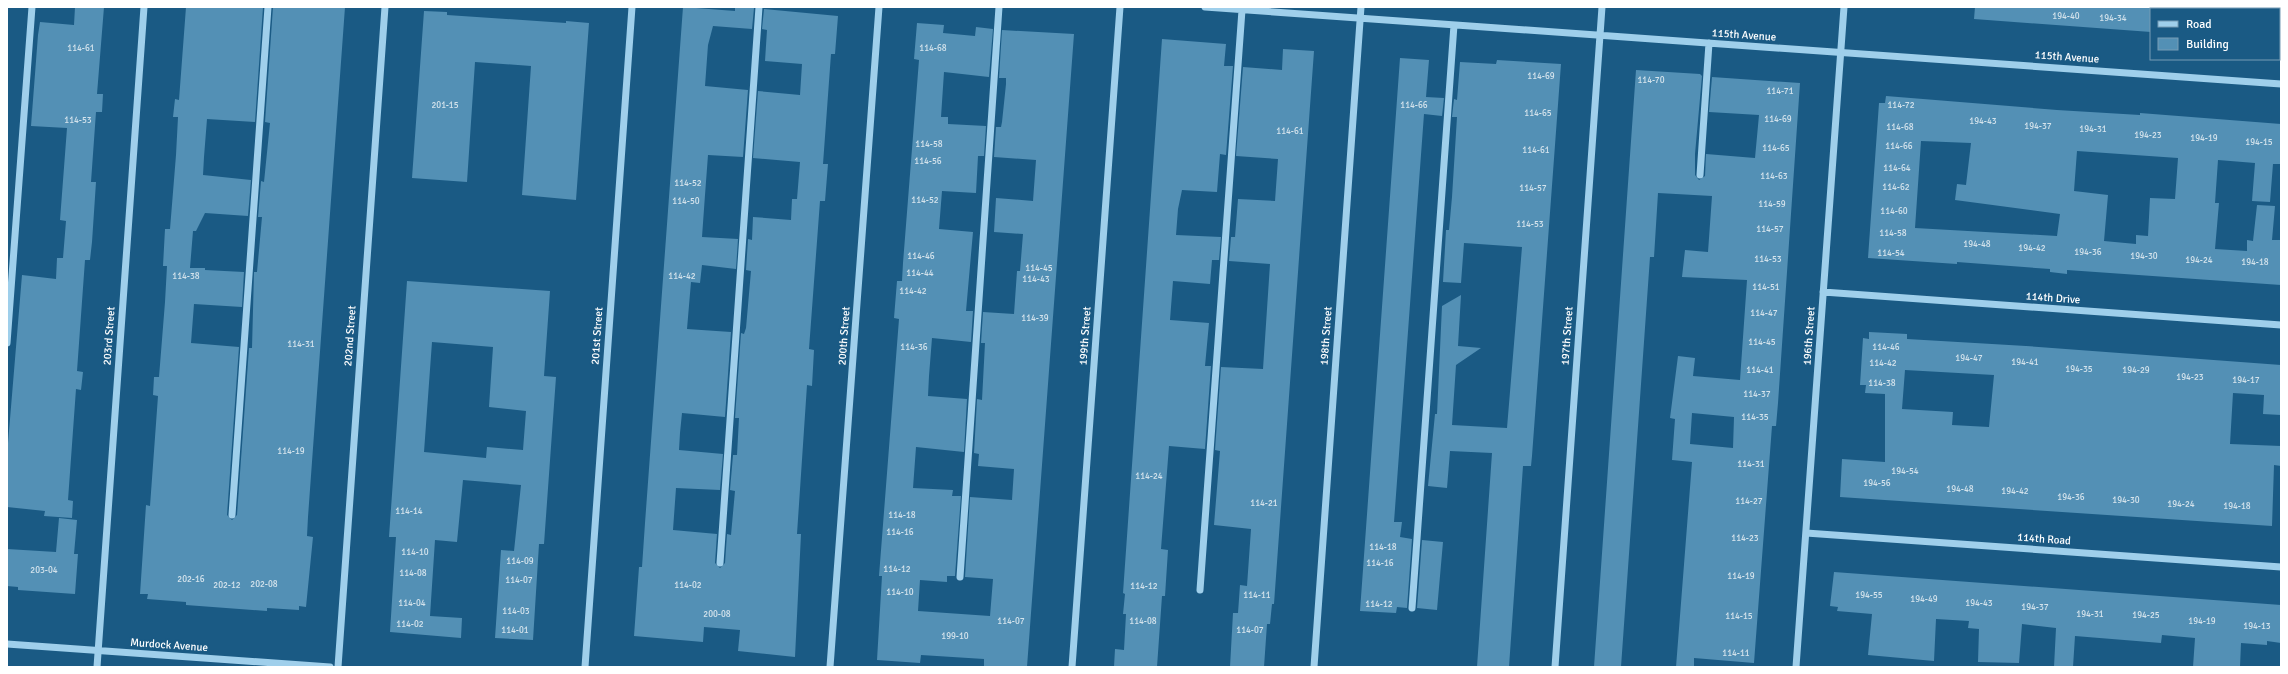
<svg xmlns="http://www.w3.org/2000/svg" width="2288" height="674" viewBox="0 0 2288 674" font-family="Signika,sans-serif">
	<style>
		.building { fill: #5390b5; fill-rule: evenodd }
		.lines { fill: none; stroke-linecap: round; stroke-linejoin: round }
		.minor { stroke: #9fcfeb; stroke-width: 7 }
		.labels { text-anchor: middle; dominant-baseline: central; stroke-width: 4; stroke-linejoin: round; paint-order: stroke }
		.number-label { font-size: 9px; fill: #d4e3ec }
		.street-label { font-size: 11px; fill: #fff; stroke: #1a5a84 }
	</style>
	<rect width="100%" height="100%" fill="#1a5a84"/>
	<path class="building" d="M75,7h29l-7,87h6l-1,18h-6l-5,70h5l-4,60 -2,18h-5l-8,111 6,1 -2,18 -5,-1 -8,111 5,1 -1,17 -28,-2 1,-5 -38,-4v-52l15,-180 34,4 1,-21h6l3,-37 -6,-1 7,-92 -36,-2 7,-91 2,-13 34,3z
		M186,7h77l-8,115 -48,-3 -3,38 -1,18 48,5 -3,36 -43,-3 -9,18h-3l-3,37h15v2l39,2 -2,35 -48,-3 -3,39 48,4 -12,168 5,5 5,-5 12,-167h3l2,-76h3l5,-55h-4l3,-36 3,1 6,-59 -5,-1 8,-115h72l-37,510 -1,19 6,1 -7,70 -7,-1v4l-32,-2v3l-81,-6v-3l-39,-3 1,-5h-8l6,-89 4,1 8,-110 -5,-1 1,-18h5l6,-75 2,-36h-4l2,-37h5l6,-74 2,-38h-5l2,-18 4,1z
		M683,7l52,4v-4l19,1 -2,21 -39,-3 -5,19 -3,41 43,4 -5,67 -35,-2 -3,40 -3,42 36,2 -2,30 -34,-4 -2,18 -9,-1 -4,47 44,3 -6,85 -43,-4 -2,20 -1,17 44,4 -3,36 -44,-2 -3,42 44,4 -2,29 5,5 5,-5 2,-29 4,1 4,-44 -5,-1 3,-35h4l2,-37h-4l6,-85 3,1 2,-6 5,-57 -5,-1 2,-31 4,1 1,-23 38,3 1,-21h5l3,-37 -47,-4 5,-67 42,4 2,-31 -37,-3 2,-31 -5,-1 2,-20 74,7 -3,38h-4l-8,110h5l-3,37h-5l-11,148 5,1 -2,36 -5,-1 -10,149h4l-6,123 -57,-6 2,-21 -36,-3 -1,15 -69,-6 5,-69h3l3,-44z
		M1975,7h176v25l-177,-13z
		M424,11l23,1v3l119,8v-2l23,2 -13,177 -54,-5 9,-129 -56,-4 -8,120 -55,-4z
		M917,23l27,2 -1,8 32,3 1,-9 17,2 -4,48 -45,-5 -3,45h7v7l38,2 -2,30h-6l-2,37 -34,-2 -3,38 34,3 -7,79h7l-2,31 -39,-4 -3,38 -1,20 39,3 -3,53 -48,-5 -3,41 40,2 -1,6h9l-6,80h-8v6l-27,-2 -2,31 72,5 3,-37 -28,-2 5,-80 42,3 2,-31 -36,-3 1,-12 -5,-1 3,-54 5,1 3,-57h-4l2,-31 31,2 3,-43h3l3,-37 -29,-2 2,-34 37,3 3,-41 -42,-3 2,-30h5l1,-5 4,-38v-6h-7l3,-48 72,4 -47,633h-43v-8l-63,-4 -1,8 -43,-3 5,-84h-3l20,-257 -5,-1 3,-37h5l1,-18 16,-203 -5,-1z
		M1162,39l64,5 -2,22h9l-7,89 -6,-1 -3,38 -35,-2 -4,19 -2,26 45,2 -2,23h-7l-2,24 -37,-3 -3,39 39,3 -4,43h6l-6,83 -36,-3 -8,103 7,1 -3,46h-3l-5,71h-43l1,-18 9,1 2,-36h-3l2,-20 -2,-1z
		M1283,49l31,2 -40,553h-2l-2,20h-3l-3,43h-34l3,-54h5l2,-28 7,1 4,-57 -37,-4 6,-74 -5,-1 6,-83 42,2 7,-105 -41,-3 2,-24h4l3,-38 37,2 3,-42 -42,-3 7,-89 39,3z
		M1400,58l29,2 -3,37 18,1 -2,18 -18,-2 -30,408h8l-2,15 12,2 -5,69 -10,-1 -1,6 -36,-2z
		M1497,60l64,4 -29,392 -1,10h-8l-14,201h-32l15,-214 -42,-2 -3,37 -19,-2 7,-72h2l5,-108 19,-11 -3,51 23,2 -25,17 -4,60 55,3 15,-181 -58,-4 -3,40 -18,-1 3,-52h3l3,-33 5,-80h-5l2,-18 3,1 3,-38 36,2z
		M1636,70l64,4 2,2 -7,78v21l4,5 6,-4 1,-22 49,4 4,-43 -50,-3 3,-35 88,6 -22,320 -2,23h-4l-18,237 -60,-5v9h-18l16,-205 -20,-2 3,-41 -5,-1 8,-62 17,2 -2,18 47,4 7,-100 -65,-3 3,-27 23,2 4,-56 -54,-3 -4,64h-4l-29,410h-27zM1692,413l42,4 -1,31 -43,-4z
		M1886,96l171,14 83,5v-2l141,11v40h-8l-3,38 -18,-1 3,-38 -37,-3 -3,43h4l-4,46 32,2v-11l6,1 4,-36 18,1 -3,34h9v45l-214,-15v4l-17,-2v-3l-93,-7v2l-89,-6 11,-155h6zM1921,141l50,2 -5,42 -9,-1 -2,16 105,14 -3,22 -142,-8zM2077,151l101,7 -3,41 -25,-1 -2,38 -12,-1v9l-32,-3 4,-46 -34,-4z
		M407,281l143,10 -6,85 12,1 -12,167h-5l-6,96 -38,-2 6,-88 13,1 7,-66 -58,-5 -6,62 -22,-2 -5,76 32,2 -1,20 -71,-6 6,-95h-7zM432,342l61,5 -4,60 37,4 -3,39 -36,-3 -1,11 -62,-6z
		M1869,332l38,2v5l119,7 255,19v50l-18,-1 1,-19 -31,-2 -3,51 51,2v20l-7,-1 -2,61 -432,-29 2,-38 43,3v-68l-20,-1 1,-8h-6l3,-47 6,1zM1905,370l89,5 -5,52 -37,-2 1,-13 -51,-3z
		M59,518l18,2 -3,34h4l-3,40 -57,-4v-3l-11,-1v-37l49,3z
		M1422,540l21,2 -6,68 -20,-2z
		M1834,572l447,33v38l-14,-2v4l-26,-2 -1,24h-47l2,-29 -33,-3 -1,8 -86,-7 -2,31h-19l2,-39 -34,-4 -3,39 -41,-1 1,-33 -11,-1 1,-7 -33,-2 -2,42 -66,-6 4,-41 -35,-3 1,-4 -8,-1z"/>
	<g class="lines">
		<path class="minor" d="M1205,7l1076,77
			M1700,175l9,-132
			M1823,292l458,33
			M7,343l25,-336
			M232,515l36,-508
			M1806,533l475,34
			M720,563l39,-556
			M960,577l39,-570
			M1200,590l42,-580
			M1412,608l42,-583
			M7,644l323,23
			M97,667l47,-660
			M338,667l47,-660
			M585,667l47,-660
			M830,667l49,-660
			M1072,667l48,-660
			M1314,667l47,-660
			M1555,667l47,-660
			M1796,667l48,-660"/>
	</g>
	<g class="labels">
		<g class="number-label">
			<text x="2066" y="16">194-40</text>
			<text x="2113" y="18">194-34</text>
			<text x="81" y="48">114-61</text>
			<text x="933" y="48">114-68</text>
			<text x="1541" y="76">114-69</text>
			<text x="1651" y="80">114-70</text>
			<text x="1780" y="91">114-71</text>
			<text x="445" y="105">201-15</text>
			<text x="1414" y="105">114-66</text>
			<text x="1901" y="105">114-72</text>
			<text x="1538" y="113">114-65</text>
			<text x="1778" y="119">114-69</text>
			<text x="78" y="120">114-53</text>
			<text x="1983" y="121">194-43</text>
			<text x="2038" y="126">194-37</text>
			<text x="1900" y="127">114-68</text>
			<text x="2093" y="129">194-31</text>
			<text x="1290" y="131">114-61</text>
			<text x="2148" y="135">194-23</text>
			<text x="2204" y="138">194-19</text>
			<text x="2259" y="142">194-15</text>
			<text x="929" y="144">114-58</text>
			<text x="1899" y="146">114-66</text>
			<text x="1776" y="148">114-65</text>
			<text x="1536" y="150">114-61</text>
			<text x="928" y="161">114-56</text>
			<text x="1897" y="168">114-64</text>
			<text x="1774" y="176">114-63</text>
			<text x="688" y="183">114-52</text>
			<text x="1896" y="187">114-62</text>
			<text x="1533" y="188">114-57</text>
			<text x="925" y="200">114-52</text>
			<text x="686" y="201">114-50</text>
			<text x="1772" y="204">114-59</text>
			<text x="1894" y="211">114-60</text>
			<text x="1530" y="224">114-53</text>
			<text x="1770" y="229">114-57</text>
			<text x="1893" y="233">114-58</text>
			<text x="1977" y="244">194-48</text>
			<text x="2032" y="248">194-42</text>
			<text x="2088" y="252">194-36</text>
			<text x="1891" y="253">114-54</text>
			<text x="921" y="256">114-46</text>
			<text x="2144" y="256">194-30</text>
			<text x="1768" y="259">114-53</text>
			<text x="2199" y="260">194-24</text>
			<text x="2255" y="262">194-18</text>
			<text x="1039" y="268">114-45</text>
			<text x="920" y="273">114-44</text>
			<text x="186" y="276">114-38</text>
			<text x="682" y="276">114-42</text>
			<text x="1036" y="279">114-43</text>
			<text x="1766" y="287">114-51</text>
			<text x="913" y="291">114-42</text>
			<text x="1764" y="313">114-47</text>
			<text x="1035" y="318">114-39</text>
			<text x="1762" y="342">114-45</text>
			<text x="301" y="344">114-31</text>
			<text x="914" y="347">114-36</text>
			<text x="1886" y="347">114-46</text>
			<text x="1969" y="358">194-47</text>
			<text x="2025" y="362">194-41</text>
			<text x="1883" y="363">114-42</text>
			<text x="2079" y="369">194-35</text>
			<text x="1760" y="370">114-41</text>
			<text x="2136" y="370">194-29</text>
			<text x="2190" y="377">194-23</text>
			<text x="2246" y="380">194-17</text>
			<text x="1882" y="383">114-38</text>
			<text x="1757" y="394">114-37</text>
			<text x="1755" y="417">114-35</text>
			<text x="291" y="451">114-19</text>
			<text x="1751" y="464">114-31</text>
			<text x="1905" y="471">194-54</text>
			<text x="1149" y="476">114-24</text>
			<text x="1877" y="483">194-56</text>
			<text x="1960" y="489">194-48</text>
			<text x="2015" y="491">194-42</text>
			<text x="2071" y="497">194-36</text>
			<text x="2126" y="500">194-30</text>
			<text x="1749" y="501">114-27</text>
			<text x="1264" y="503">114-21</text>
			<text x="2181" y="504">194-24</text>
			<text x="2237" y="506">194-18</text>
			<text x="409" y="511">114-14</text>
			<text x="902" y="515">114-18</text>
			<text x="900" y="532">114-16</text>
			<text x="1745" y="538">114-23</text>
			<text x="1383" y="547">114-18</text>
			<text x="415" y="552">114-10</text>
			<text x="520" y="561">114-09</text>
			<text x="1380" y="563">114-16</text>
			<text x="897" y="569">114-12</text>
			<text x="44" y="570">203-04</text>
			<text x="413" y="573">114-08</text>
			<text x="1741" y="576">114-19</text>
			<text x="191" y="579">202-16</text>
			<text x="519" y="580">114-07</text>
			<text x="264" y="584">202-08</text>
			<text x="227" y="585">202-12</text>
			<text x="688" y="585">114-02</text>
			<text x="1144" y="586">114-12</text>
			<text x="900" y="592">114-10</text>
			<text x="1257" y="595">114-11</text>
			<text x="1869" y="595">194-55</text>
			<text x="1924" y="599">194-49</text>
			<text x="412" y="603">114-04</text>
			<text x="1979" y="603">194-43</text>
			<text x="1379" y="604">114-12</text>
			<text x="2035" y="607">194-37</text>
			<text x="516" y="611">114-03</text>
			<text x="717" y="614">200-08</text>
			<text x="2090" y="614">194-31</text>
			<text x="2146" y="615">194-25</text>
			<text x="1739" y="616">114-15</text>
			<text x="1011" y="621">114-07</text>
			<text x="1143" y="621">114-08</text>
			<text x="2202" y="621">194-19</text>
			<text x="410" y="624">114-02</text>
			<text x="2257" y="626">194-13</text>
			<text x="515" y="630">114-01</text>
			<text x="1250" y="630">114-07</text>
			<text x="955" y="636">199-10</text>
			<text x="1736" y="653">114-11</text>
		</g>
		<g class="street-label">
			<text transform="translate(1744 35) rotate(4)">115th Avenue</text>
			<text transform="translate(2067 57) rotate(4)">115th Avenue</text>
			<text transform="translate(2053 298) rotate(4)">114th Drive</text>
			<text transform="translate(109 336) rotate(-86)">203rd Street</text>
			<text transform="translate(350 336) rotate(-86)">202nd Street</text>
			<text transform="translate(597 336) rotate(-86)">201st Street</text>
			<text transform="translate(844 336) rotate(-86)">200th Street</text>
			<text transform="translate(1085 336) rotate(-86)">199th Street</text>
			<text transform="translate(1326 336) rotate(-86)">198th Street</text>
			<text transform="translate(1567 336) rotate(-86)">197th Street</text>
			<text transform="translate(1809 336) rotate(-86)">196th Street</text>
			<text transform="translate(2044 539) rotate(4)">114th Road</text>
			<text transform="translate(169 645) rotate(4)">Murdock Avenue</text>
		</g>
	</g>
	<rect width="2288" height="674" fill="none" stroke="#ffffff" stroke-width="16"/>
	<rect x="2150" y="8" width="130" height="52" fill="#1a5a84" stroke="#769cb5"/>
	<rect x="2158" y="21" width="20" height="6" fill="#9fcfeb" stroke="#769cb5"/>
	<text x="2186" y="28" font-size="12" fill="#ffffff">Road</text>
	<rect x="2158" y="38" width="20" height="12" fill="#5390b5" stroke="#769cb5"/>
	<text x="2186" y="48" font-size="12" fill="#ffffff">Building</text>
</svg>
